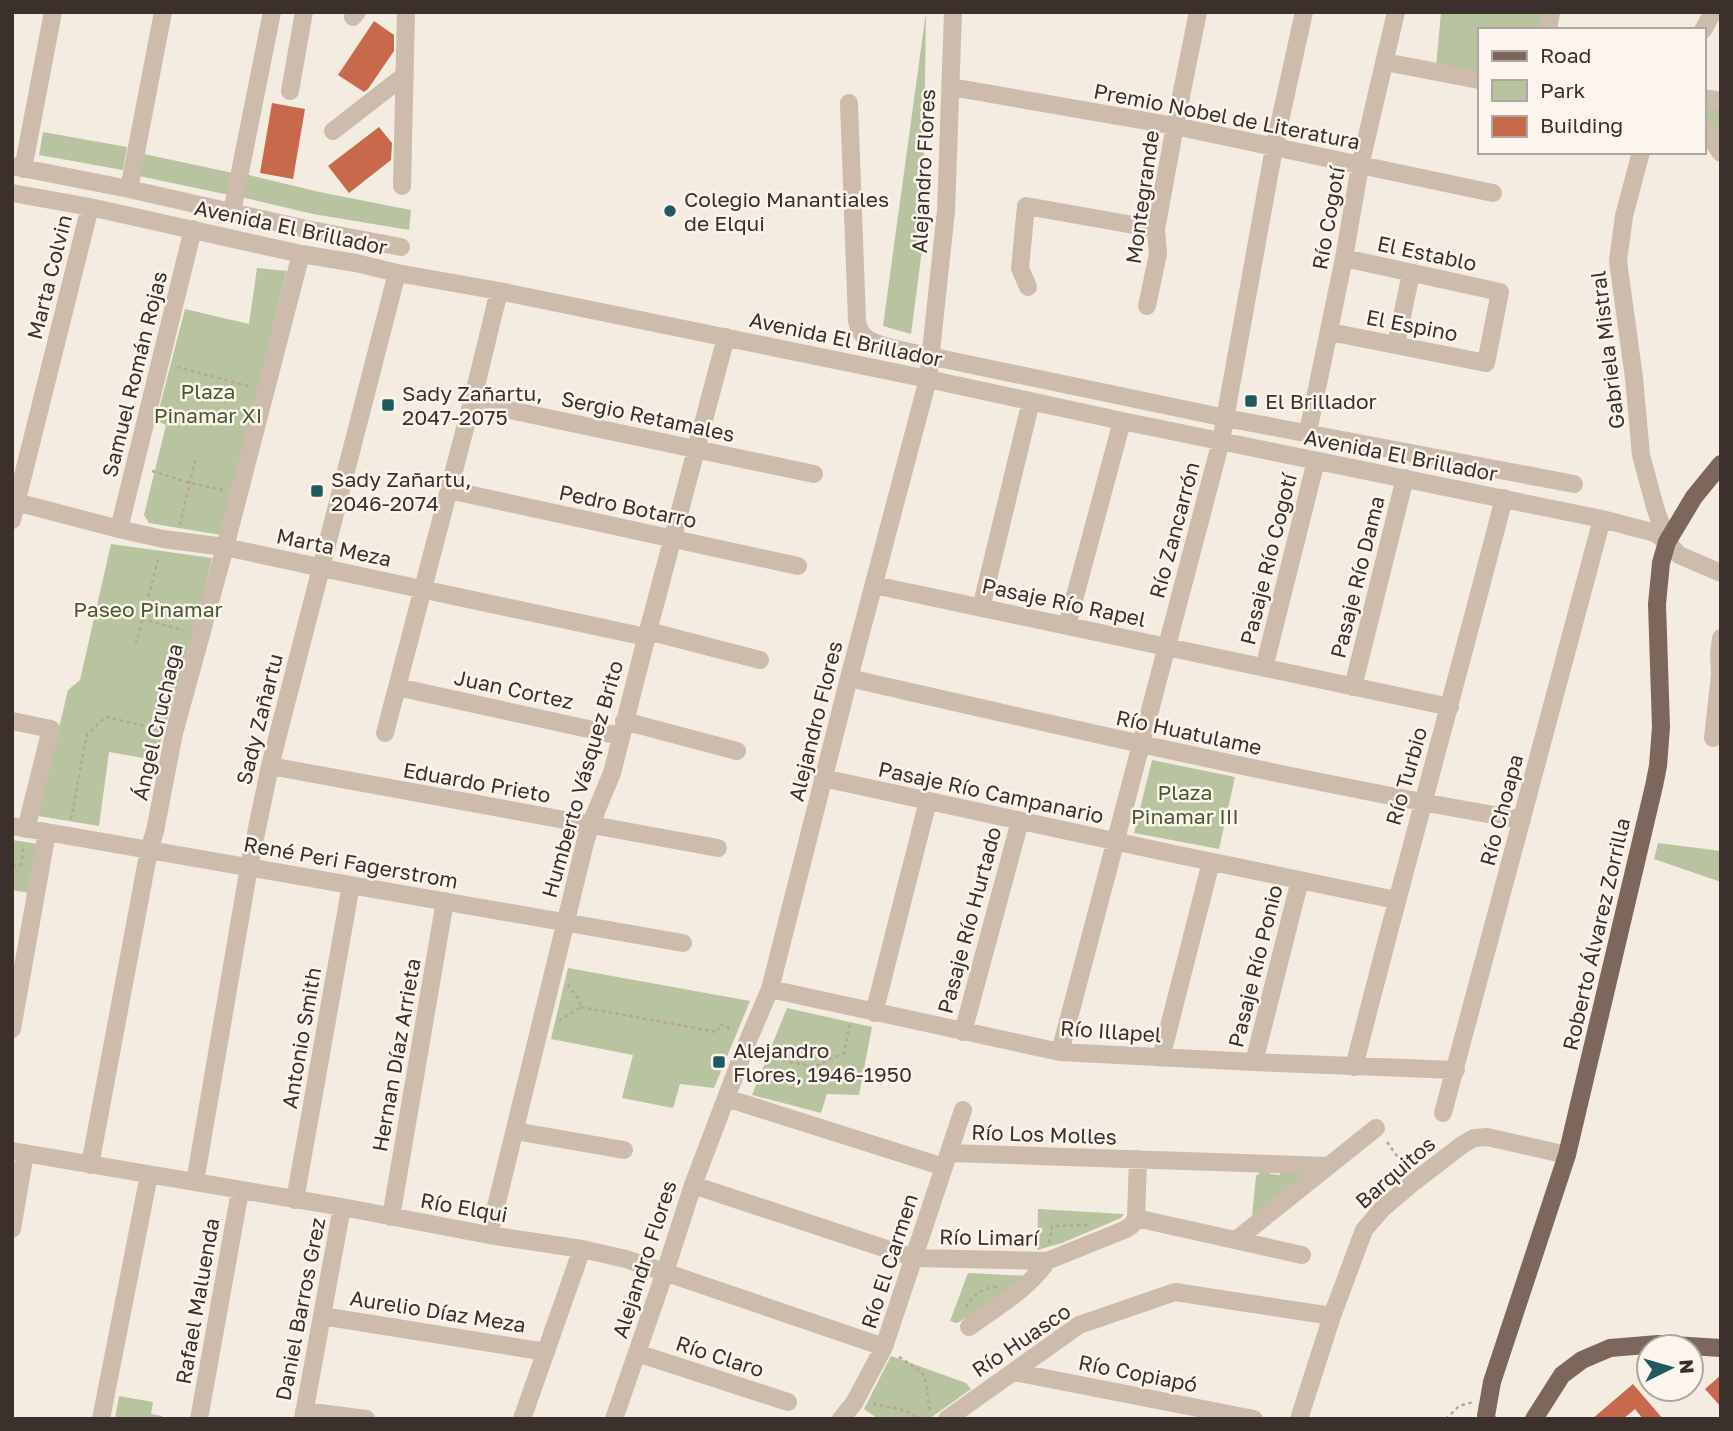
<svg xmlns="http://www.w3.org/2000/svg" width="1733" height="1431" viewBox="0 0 1733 1431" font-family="'Golos Text',sans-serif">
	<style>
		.green { fill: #b8c4a0 }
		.building { fill: #c8694b }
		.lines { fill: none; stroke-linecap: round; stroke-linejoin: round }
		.path { stroke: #b9a596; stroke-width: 2.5; stroke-dasharray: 3.5 3.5; stroke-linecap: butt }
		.minor { stroke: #cdbbac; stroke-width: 18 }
		.major { stroke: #7d675c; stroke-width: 18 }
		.poi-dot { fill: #1f5a5e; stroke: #fbf5ee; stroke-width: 2.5 }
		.labels { text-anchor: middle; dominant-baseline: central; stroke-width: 5; stroke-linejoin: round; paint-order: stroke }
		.street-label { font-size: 21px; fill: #3b302b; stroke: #fbf5ee }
		.poi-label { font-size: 21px; fill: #3b302b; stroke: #fbf5ee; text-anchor: start }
		.park-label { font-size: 21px; fill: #4a5a2e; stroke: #fbf5ee }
	</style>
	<rect width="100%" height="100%" fill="#f4ebe1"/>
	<path class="green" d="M926,12l-2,135 2,72 -15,115 -28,-8z
		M1441,12h104l-3,18h-63v45l-43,-8z
		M1708,106l13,2v36l-18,-23v-12z
		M43,132l84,15 -4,23 -84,-15z
		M144,154l89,19 -4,22 -90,-19z
		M245,174l79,19 87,17 -2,20 -96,-16 -72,-17z
		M257,268l30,3 -66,264 -72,-12 -5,-8 22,-90 -10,-4 29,-112 64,15z
		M111,544l101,14 -18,74 -39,128 -46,-8 -10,74 -61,-10 30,-126 12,-10z
		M1152,760l83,17 -16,72 -85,-16z
		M12,840l26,4 -8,49 -18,-3z
		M1658,843l63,8v31l-67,-23z
		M568,968l182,33 -36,87 -34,-4 -7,24 -51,-10 11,-43 -82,-16z
		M787,1008l85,19 -13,68 -32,-1 -6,19 -69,-18z
		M1261,1172h8l1,2 10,1v-3l25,2 -53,42 4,-40z
		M1038,1209l86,5 -3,4 -59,25 -25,7z
		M968,1273l61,3 -61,45 -2,-3 -9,5 -7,-2z
		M891,1356l75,27 5,6 -42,30h-51l-14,-10z
		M119,1396l34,6 -2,12 11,2v3h-47z"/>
	<path class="building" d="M374,21l20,14v16l-26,38 -4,3 -26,-17z
		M272,103l33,6 -12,70 -33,-6z
		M379,127l13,16 -1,17 -42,33 -21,-27z
		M1721,1375v32l-16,-18z
		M1633,1384l30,35h-20l-8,-10 -12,10h-31z"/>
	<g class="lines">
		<path class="path" d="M177,367l71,19
			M152,471l38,12 33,7
			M180,525l15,-65
			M142,619l41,11
			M136,644l23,-88
			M71,819l16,-85 19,-17 51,12
			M12,865l8,1
			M21,866l3,-21
			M581,1007l136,25 3,-8 14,6
			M559,1021l22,-14 -4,-10 -9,-12
			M762,1056l52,11 30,-14 6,-29
			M1387,1142l18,25
			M1049,1243l3,-17 36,-1
			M966,1307c4,-11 19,-20 31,-20
			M899,1357l23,15 4,10 4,31
			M873,1403c15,6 33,3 45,16
			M1446,1419l13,-13 14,-4"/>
		<path class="minor" d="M353,17l4,-5
			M1548,30l3,-18
			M1703,30l10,-18
			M1385,62l94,18
			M951,87l224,39 318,67
			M290,91l14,-79
			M1703,98l18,3
			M849,103l8,218c1,5 4,12 7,15 9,10 51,17 65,20l297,62 348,66
			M1703,128l18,25
			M333,131l72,-56
			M1641,152l-17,64 -6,45 16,117 7,77 14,52 12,35
			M12,166l117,23 177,40 95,18
			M23,169l30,-157
			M402,186l4,-174
			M129,189l34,-177
			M12,193l78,14 211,47 55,9 41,10 102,18 429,88 194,42 480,98 53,14 12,9 12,13 42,18
			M232,212l40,-200
			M1028,287l-8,-19 6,-62 130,23
			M1147,306l11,-52 -2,-25 19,-103 23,-114
			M1330,332l156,31 14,-71 -156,-34
			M1396,345l15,-72
			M472,402l342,72
			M1308,432l36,-174 16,-92 36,-154
			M449,490l349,76
			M12,501l107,28 44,10 62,8 421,90
			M12,520l78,-313
			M119,529l74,-300
			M874,585l576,122
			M981,608l50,-207
			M1067,626l55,-205
			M648,631l112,29
			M1264,668l52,-207
			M849,678c224,51 447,103 673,142
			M397,687l223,49
			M1353,687l52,-209
			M12,721l39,8 -25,100
			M624,721l113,30
			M385,733l87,-331 27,-111
			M1713,738l7,-63 -1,-22 2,-15
			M270,766l448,82
			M823,778l351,76 222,46
			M12,826l671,117
			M770,989l290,63 194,10 202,8
			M874,1013l54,-212
			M12,1029l35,-197
			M963,1032l57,-211
			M1060,1052l161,-611 53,-293 30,-136
			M1161,1058l50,-196
			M1254,1062l46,-182
			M1354,1067c48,-190 101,-379 150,-569
			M726,1098l218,69
			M1443,1113l159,-594
			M515,1131l109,19
			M12,1151l330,56 147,28 93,14 44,10 258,88
			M949,1153l380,13
			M90,1165l59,-315 6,-19 19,-98 51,-186 76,-293
			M195,1182l54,-315 21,-101 127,-493
			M693,1185l221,73 133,3 77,-31 8,-5 4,-7
			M295,1200l56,-315
			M391,1217l54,-316
			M1136,1218l166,37
			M1136,1218l2,-59
			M12,1229l13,-76
			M489,1235l96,-392 5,-17 22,-53 36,-142 78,-294
			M1236,1240l140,-112
			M322,1316l224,36
			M969,1327c26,-19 61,-39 78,-66
			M637,1353l151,49
			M1014,1372l240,47
			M304,1411l62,8
			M101,1419l48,-244
			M199,1419l41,-228
			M303,1419l39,-212
			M522,1419l60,-170
			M614,1419l51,-147 28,-87 54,-142 23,-54 79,-311 79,-299 18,-168 7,-199
			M841,1419l13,-16 30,-56 79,-237
			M947,1419l132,-94 96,-33 157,24
			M1299,1419l33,-103 32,-86 18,-21 33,-28 47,-36 12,-7 13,-1 80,18"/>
		<path class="major" d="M1487,1419l-1,-3 6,-34 75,-227 87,-369 4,-20 3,-39 -4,-123 4,-41 6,-21 27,-45 27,-33
			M1534,1419l28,-44 20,-15 28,-12 48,-4 63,4"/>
	</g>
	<g class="poi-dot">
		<circle cx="670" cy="211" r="7"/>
		<rect x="1244" y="394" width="14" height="14" rx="3.5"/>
		<rect x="381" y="398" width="14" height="14" rx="3.5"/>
		<rect x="310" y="484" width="14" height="14" rx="3.5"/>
		<rect x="712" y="1055" width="14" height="14" rx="3.5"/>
	</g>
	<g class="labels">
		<g class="street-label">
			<text transform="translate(1227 116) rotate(11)">Premio Nobel de Literatura</text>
			<text transform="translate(923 171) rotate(-87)">Alejandro Flores</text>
			<text transform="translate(1142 197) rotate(-82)">Montegrande</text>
			<text transform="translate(1328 218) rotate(-80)">Río Cogotí</text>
			<text transform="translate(291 227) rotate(12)">Avenida El Brillador</text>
			<text transform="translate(1427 253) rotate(12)">El Establo</text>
			<text transform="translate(49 277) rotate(-76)">Marta Colvin</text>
			<text transform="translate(1412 325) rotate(11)">El Espino</text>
			<text transform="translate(846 339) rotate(12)">Avenida El Brillador</text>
			<text transform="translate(1607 350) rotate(-97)">Gabriela Mistral</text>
			<text transform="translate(134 374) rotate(-76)">Samuel Román Rojas</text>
			<text transform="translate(648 416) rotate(12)">Sergio Retamales</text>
			<text transform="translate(1401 455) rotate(11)">Avenida El Brillador</text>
			<text transform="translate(628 506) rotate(12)">Pedro Botarro</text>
			<text transform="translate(1174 530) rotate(-75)">Río Zancarrón</text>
			<text transform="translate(334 547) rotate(12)">Marta Meza</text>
			<text transform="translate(1268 559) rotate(-76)">Pasaje Río Cogotí</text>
			<text transform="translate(1357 577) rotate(-76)">Pasaje Río Dama</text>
			<text transform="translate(1064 602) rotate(12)">Pasaje Río Rapel</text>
			<text transform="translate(514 689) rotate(12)">Juan Cortez</text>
			<text transform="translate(259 719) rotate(-76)">Sady Zañartu</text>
			<text transform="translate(815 721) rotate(-76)">Alejandro Flores</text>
			<text transform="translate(157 722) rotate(-77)">Ángel Cruchaga</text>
			<text transform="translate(1189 732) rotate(12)">Río Huatulame</text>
			<text transform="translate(1406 776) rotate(-74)">Río Turbio</text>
			<text transform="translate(582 779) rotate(-74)">Humberto Vásquez Brito</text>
			<text transform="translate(477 782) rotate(10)">Eduardo Prieto</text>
			<text transform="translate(991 792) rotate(12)">Pasaje Río Campanario</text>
			<text transform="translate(1501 810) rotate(-75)">Río Choapa</text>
			<text transform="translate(351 862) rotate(10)">René Peri Fagerstrom</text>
			<text transform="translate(969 920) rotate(-75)">Pasaje Río Hurtado</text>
			<text transform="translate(1596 934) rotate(-77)">Roberto Álvarez Zorrilla</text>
			<text transform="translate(1255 966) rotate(-76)">Pasaje Río Ponio</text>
			<text transform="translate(1111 1031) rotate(4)">Río Illapel</text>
			<text transform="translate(301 1038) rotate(-80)">Antonio Smith</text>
			<text transform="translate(396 1055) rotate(-80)">Hernan Díaz Arrieta</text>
			<text transform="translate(1044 1134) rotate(2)">Río Los Molles</text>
			<text transform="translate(1395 1172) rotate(-41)">Barquitos</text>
			<text transform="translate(464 1207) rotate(10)">Río Elqui</text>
			<text transform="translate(989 1237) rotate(1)">Río Limarí</text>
			<text transform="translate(644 1259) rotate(-72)">Alejandro Flores</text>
			<text transform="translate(889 1261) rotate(-72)">Río El Carmen</text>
			<text transform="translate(197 1301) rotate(-80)">Rafael Maluenda</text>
			<text transform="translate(300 1309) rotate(-79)">Daniel Barros Grez</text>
			<text transform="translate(438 1311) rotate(9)">Aurelio Díaz Meza</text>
			<text transform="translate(1021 1340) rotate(-34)">Río Huasco</text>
			<text transform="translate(720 1356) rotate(18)">Río Claro</text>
			<text transform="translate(1138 1373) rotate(11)">Río Copiapó</text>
		</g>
		<g class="poi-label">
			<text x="684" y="199">Colegio Manantiales<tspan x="684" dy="24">de Elqui</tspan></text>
			<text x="402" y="393">Sady Zañartu,<tspan x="402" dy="24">2047-2075</tspan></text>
			<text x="1265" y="401">El Brillador</text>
			<text x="331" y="479">Sady Zañartu,<tspan x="331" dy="24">2046-2074</tspan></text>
			<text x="733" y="1050">Alejandro<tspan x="733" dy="24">Flores, 1946-1950</tspan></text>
		</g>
		<g class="park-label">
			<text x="208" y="391">Plaza<tspan x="208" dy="24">Pinamar XI</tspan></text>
			<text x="148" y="609">Paseo Pinamar</text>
			<text x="1185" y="792">Plaza<tspan x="1185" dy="24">Pinamar III</tspan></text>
		</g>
	</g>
	<rect width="1733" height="1431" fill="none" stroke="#3b302b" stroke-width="28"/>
	<rect x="1478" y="28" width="228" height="126" fill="#fbf5ee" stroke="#aea6a0" stroke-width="2"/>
	<rect x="1492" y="51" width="35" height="10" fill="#7d675c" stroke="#aea6a0" stroke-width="2"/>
	<text x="1540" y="63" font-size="21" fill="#3b302b">Road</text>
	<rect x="1492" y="80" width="35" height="21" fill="#b8c4a0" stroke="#aea6a0" stroke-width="2"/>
	<text x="1540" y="98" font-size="21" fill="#3b302b">Park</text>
	<rect x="1492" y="116" width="35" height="21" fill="#c8694b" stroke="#aea6a0" stroke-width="2"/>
	<text x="1540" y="133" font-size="21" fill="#3b302b">Building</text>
	<g transform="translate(1670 1368) rotate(85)"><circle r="33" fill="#fbf5ee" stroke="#aea6a0" stroke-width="2"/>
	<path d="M0-5L12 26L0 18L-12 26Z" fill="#1f5a5e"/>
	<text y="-10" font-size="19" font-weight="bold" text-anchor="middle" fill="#3b302b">N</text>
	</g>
</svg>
